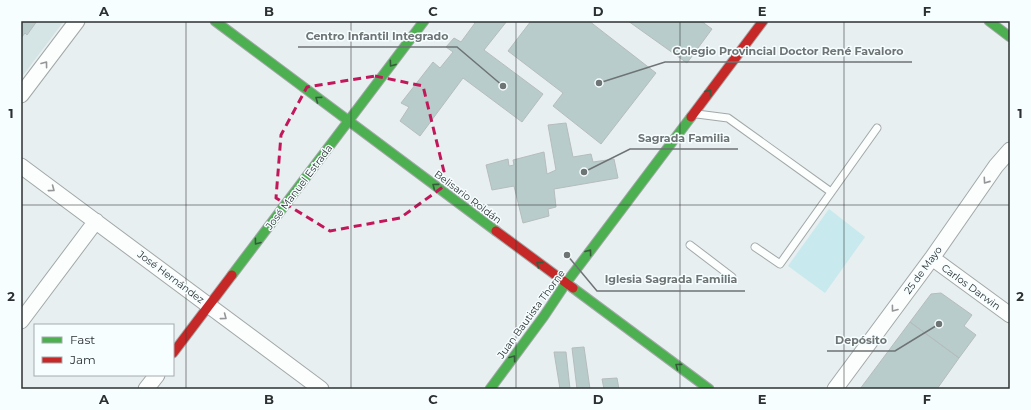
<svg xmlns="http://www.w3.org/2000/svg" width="1031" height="410" viewBox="0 0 1031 410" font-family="Montserrat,sans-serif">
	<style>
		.built { fill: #d5e4e5 }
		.green { fill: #c8e9ed }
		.building { fill: #b8cccb; stroke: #b6bcbc }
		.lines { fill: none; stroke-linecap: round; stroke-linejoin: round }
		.lane-casing { stroke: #a2a8a8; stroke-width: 9 }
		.street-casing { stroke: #a2a8a8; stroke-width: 17 }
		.fast-casing { stroke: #a2a8a8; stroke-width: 11 }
		.jam-casing { stroke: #a2a8a8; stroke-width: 11 }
		.lane { stroke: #fcfdfd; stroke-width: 7 }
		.street { stroke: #fcfdfd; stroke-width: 15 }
		.fast { stroke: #4caf50; stroke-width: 9 }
		.jam { stroke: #c62828; stroke-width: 9 }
		.oneway { stroke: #949697 }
		.oneway2 { stroke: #375c3c }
		.marked { fill: none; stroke: #c2185b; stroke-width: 3; stroke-dasharray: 8 5; stroke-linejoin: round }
		.grid { fill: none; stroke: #2c3031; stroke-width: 1; stroke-opacity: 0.55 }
		.labels { text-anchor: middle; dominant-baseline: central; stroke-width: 3; stroke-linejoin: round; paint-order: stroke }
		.street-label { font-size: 10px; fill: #2c3031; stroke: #f6feff }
		.leader { fill: none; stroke: #6e7374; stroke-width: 1.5 }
		.callout-dot { fill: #6e7374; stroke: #f6feff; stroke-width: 1.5 }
		.callout-label { font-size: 11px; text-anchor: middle; font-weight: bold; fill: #6e7374; stroke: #f6feff; stroke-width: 3; stroke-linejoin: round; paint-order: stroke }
		.neatline { fill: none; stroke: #2c3031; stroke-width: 1.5 }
		.grid-label { font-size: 13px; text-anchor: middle; font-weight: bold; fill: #2c3031 }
	</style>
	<rect width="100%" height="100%" fill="#e8eff0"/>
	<path class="built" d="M21,21h43l-43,57z"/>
	<path class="green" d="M829,209l36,28 -40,56 -37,-27z"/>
	<path class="building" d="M21,21h16l-10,14 -2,-2 -4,5z
		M472,21h35l-23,29 59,44 -21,28 -59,-44 -43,58 -20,-15 9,-14 -8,-4 32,-41 7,6 13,-16 -7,-5 8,-9 7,4 14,-19z
		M531,21h58l67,52 -55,71 -48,-38 10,-13 -55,-42z
		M628,21h73l11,8 -25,34z
		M566,123l7,34 18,-3 2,8 21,-3 4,19 -64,11 2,18 -8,2 1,7 -26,7 -9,-37 -22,4 -6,-25 22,-6 1,7 5,-1 -1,-5 31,-8 3,22 9,-4 -8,-45z
		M941,293l31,22 -8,11 12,9 -17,23 -49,-36 21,-28z
		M910,322l49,36 -22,31h-77z
		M584,347l6,42h-13l-5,-41z
		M554,352h12l4,37h-10z
		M617,378l2,11h-15l-2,-10z"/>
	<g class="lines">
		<defs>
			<path id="lane" d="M697,114l31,4 103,74
				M690,245l42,32
				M755,247l25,17 97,-136"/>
			<path id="street" d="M21,95l56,-74
				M21,166l300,223
				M932,258l78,57
				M21,321l75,-100
				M146,389l11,-14
				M835,389l97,-131 64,-92 14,-16"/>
			<path id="fast" d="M215,21l281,210
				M989,21l21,16
				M232,275l192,-254
				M573,288l136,101
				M490,389l54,-73 22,-33 125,-166"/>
			<path id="jam" d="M691,117l72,-96
				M496,231l77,57
				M173,353l59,-78"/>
		</defs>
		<use href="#lane" class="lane-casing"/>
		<use href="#street" class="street-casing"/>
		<use href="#fast" class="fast-casing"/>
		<use href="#jam" class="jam-casing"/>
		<use href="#lane" class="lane"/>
		<use href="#street" class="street"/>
		<use href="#fast" class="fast"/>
		<use href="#jam" class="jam"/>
	</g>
	<defs><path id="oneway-chevron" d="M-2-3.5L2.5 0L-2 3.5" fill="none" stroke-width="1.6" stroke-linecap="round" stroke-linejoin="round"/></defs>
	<g class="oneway">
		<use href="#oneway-chevron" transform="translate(45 64) rotate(-53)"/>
		<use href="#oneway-chevron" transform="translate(986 181) rotate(125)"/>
		<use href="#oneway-chevron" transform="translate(52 189) rotate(37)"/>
		<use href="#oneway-chevron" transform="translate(894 309) rotate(127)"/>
		<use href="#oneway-chevron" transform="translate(224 317) rotate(37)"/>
	</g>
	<g class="oneway2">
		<use href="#oneway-chevron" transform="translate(392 64) rotate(126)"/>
		<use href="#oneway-chevron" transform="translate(709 92) rotate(-53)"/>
		<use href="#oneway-chevron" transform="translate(318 99) rotate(-143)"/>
		<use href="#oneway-chevron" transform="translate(435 186) rotate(-143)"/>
		<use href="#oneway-chevron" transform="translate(257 242) rotate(127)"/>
		<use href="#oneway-chevron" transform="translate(589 252) rotate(-53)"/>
		<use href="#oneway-chevron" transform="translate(539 264) rotate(-143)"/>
		<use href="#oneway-chevron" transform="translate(513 358) rotate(-53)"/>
		<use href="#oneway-chevron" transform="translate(678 366) rotate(-143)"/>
	</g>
	<path class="marked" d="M375,76l48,10 24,98 -47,34 -70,13 -54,-33 5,-63 26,-48z"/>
	<path class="grid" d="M186,21v368M351,21v368M516,21v368M680,21v368M844,21v368M21,205h989"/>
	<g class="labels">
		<g class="street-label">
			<text transform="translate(299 187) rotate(-53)">José Manuel Estrada</text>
			<text transform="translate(468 197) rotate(37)">Belisario Roldán</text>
			<text transform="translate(923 270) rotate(-54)">25 de Mayo</text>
			<text transform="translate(171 277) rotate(37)">José Hernández</text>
			<text transform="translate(971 287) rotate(36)">Carlos Darwin</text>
			<text transform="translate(531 314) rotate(-54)">Juan Bautista Thorne</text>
		</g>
	</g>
	<path class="leader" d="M503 86L457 47H298M599 83L665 62H912M584 172L630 149H738M567 255L597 291H745M939 324L895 351H827"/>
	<g class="callout-dot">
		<circle cx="503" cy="86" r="4"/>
		<circle cx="599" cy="83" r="4"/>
		<circle cx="584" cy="172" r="4"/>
		<circle cx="567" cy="255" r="4"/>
		<circle cx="939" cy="324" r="4"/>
	</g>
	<g class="callout-label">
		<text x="377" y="40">Centro Infantil Integrado</text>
		<text x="788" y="55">Colegio Provincial Doctor René Favaloro</text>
		<text x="684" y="142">Sagrada Familia</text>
		<text x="671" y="283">Iglesia Sagrada Familia</text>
		<text x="861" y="344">Depósito</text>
	</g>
	<rect width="1031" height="410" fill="none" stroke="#f6feff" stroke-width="44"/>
	<rect x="34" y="324" width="140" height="52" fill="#f6feff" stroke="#a5acad"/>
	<rect x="42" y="337" width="20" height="6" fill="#4caf50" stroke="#a5acad"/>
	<text x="70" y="344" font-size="12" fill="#2c3031">Fast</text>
	<rect x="42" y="357" width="20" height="6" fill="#c62828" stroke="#a5acad"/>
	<text x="70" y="364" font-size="12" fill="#2c3031">Jam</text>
	<rect x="22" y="22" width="987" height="366" class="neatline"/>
	<g class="grid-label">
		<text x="104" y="16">A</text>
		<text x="269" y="16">B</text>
		<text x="433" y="16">C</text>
		<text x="598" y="16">D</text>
		<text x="762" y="16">E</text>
		<text x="927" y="16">F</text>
		<text x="11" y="118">1</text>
		<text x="1020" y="118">1</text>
		<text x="11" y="301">2</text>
		<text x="1020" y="301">2</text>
		<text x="104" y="404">A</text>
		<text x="269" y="404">B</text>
		<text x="433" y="404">C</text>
		<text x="598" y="404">D</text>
		<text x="762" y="404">E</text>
		<text x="927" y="404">F</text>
	</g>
</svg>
